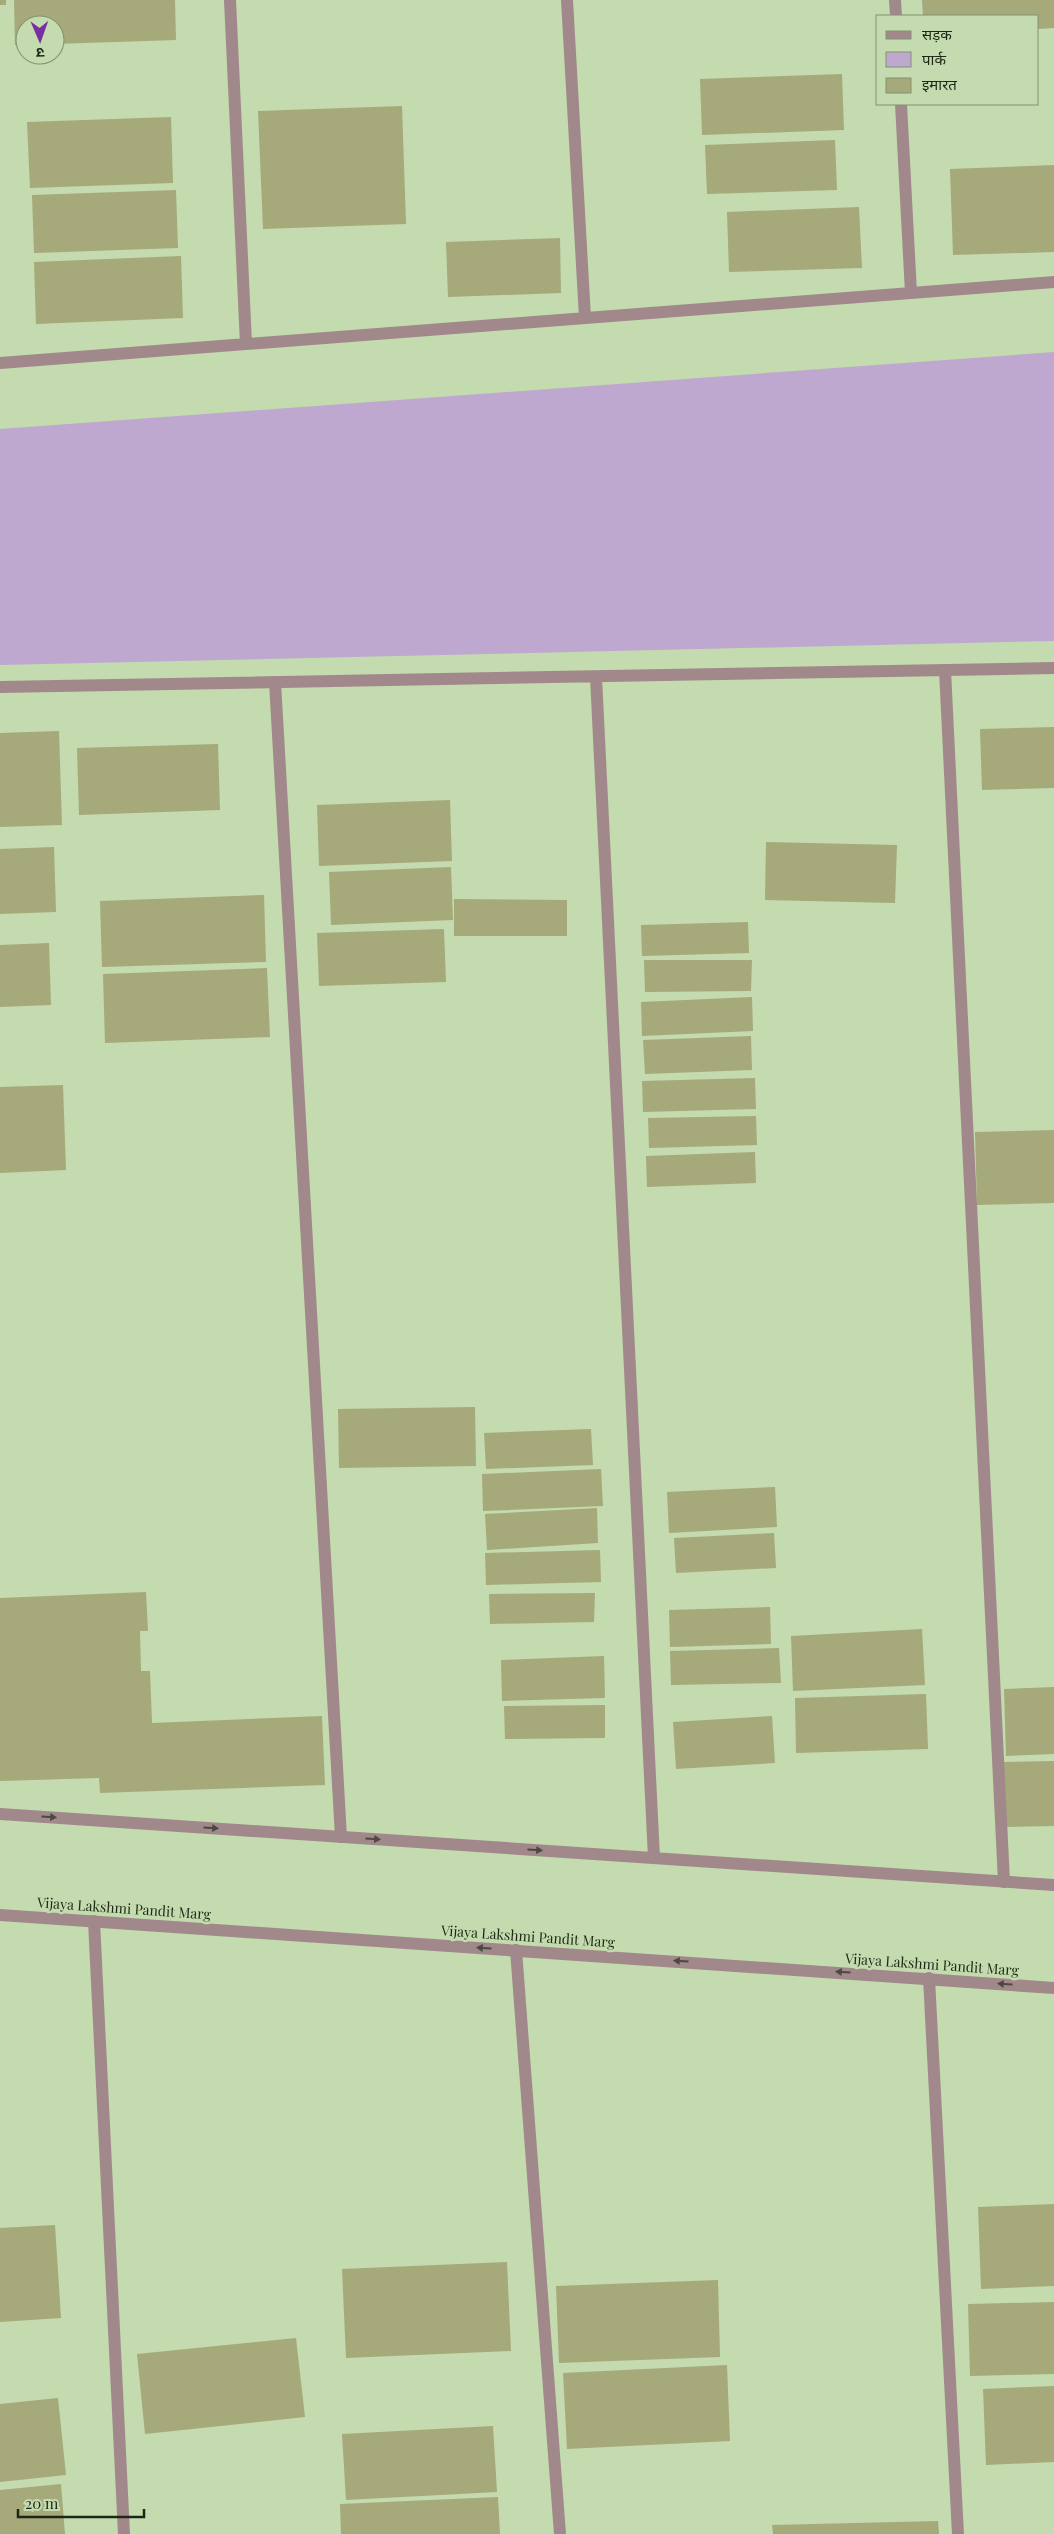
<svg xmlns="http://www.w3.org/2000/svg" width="1054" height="2534" viewBox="0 0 1054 2534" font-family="'Playfair Display','Noto Sans Devanagari',serif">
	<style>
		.green { fill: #bfa8cf }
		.building { fill: #a6a979 }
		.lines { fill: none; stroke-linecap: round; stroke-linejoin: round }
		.minor { stroke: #a1888b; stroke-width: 12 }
		.tertiary { stroke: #a1888b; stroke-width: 12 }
		.oneway { fill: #4c493f }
		.labels { text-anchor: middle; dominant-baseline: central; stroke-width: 5; stroke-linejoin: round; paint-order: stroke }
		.street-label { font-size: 14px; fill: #1e2716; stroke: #c3dbae }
	</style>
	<rect width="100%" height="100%" fill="#c3dbae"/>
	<path class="green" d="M1054,352v289l-1054,24v-236z"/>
	<path class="building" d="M0,0h6v5h-6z
		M14,0h161l1,40 -121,4v-19h-30v20h-10z
		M922,0h132v28l-16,1v-13h-115z
		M842,74l2,56 -142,5 -2,-56z
		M402,106l4,118 -143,5 -5,-118z
		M171,117l2,66 -143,5 -3,-66z
		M835,140l2,50 -130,4 -2,-49z
		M1054,165v87l-101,3 -3,-86z
		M176,190l2,58 -144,5 -2,-58z
		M859,207l3,61 -133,4 -2,-60z
		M560,238l1,55 -113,4 -2,-55z
		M181,256l2,62 -147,6 -2,-62z
		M1054,727v61l-72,2 -2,-61z
		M59,731l3,94 -62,2v-94z
		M218,744l2,66 -141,5 -2,-67z
		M450,800l2,61 -133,5 -2,-61z
		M766,842l131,3 -2,58 -130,-3z
		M54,847l2,65 -56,2v-65z
		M451,867l2,53 -122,5 -2,-53z
		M264,895l2,67 -164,5 -2,-66z
		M454,899l113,1v36h-113z
		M748,922l1,31 -107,3 -1,-31z
		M444,929l2,53 -127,4 -2,-53z
		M49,943l2,62 -51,2v-62z
		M644,960h108l-1,31 -106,1z
		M267,968l3,69 -165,6 -2,-69z
		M752,997l1,34 -111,5 -1,-34z
		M751,1036l1,34 -107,4 -2,-34z
		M755,1078l1,31 -113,3 -1,-31z
		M63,1085l3,85 -66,3v-86z
		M756,1116l1,29 -108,3 -1,-30z
		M1054,1130v73l-77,2 -2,-73z
		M755,1152l1,31 -109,4 -1,-31z
		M475,1407l1,59 -137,2 -1,-59z
		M591,1429l2,36 -107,4 -2,-36z
		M601,1469l2,37 -120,5 -1,-37z
		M775,1487l2,40 -108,6 -2,-41z
		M597,1508l1,35 -111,7 -2,-36z
		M774,1533l2,35 -100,5 -2,-35z
		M600,1550l1,32 -115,3 -1,-32z
		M146,1592l2,39h-8l1,40h9l2,52 170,-7 3,69 -225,8 -1,-15 -99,3v-183z
		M595,1593l-1,29 -104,2 -1,-30z
		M770,1607l1,37 -101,3 -1,-37z
		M922,1629l3,56 -132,6 -2,-55z
		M779,1648l2,35 -110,2 -1,-34z
		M604,1656l1,42 -103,3 -1,-41z
		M1054,1687v67l-48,2 -2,-67z
		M926,1694l2,55 -132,4 -1,-55z
		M605,1705v33l-100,1 -1,-33z
		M772,1716l3,47 -99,6 -3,-47z
		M1054,1761v65l-51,1 -2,-65z
		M1054,2204v82l-73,3 -3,-82z
		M55,2225l6,93 -61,4v-94z
		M507,2262l4,89 -165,7 -4,-89z
		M718,2280l2,77 -161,6 -3,-77z
		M1054,2302v72l-84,2 -2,-72z
		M296,2338l9,79 -160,17 -8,-80z
		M727,2365l3,76 -163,8 -4,-76z
		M1054,2386v76l-68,3 -3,-76z
		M58,2398l8,77 -66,7v-78z
		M493,2426l4,66 -151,8 -4,-66z
		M61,2484l4,50h-65v-44z
		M498,2497l2,37h-159l-1,-30z
		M938,2521l1,13h-166l-1,-9z"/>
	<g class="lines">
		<path class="minor" d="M230,0l16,344
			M567,0l18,318
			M895,0l1,16
			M901,104l10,189
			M0,363l1054,-81
			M945,670l59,1212
			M596,677l58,1181
			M275,682l66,1155
			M0,687l1054,-19
			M94,1921l30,613
			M516,1950l44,584
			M929,1978l29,556"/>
		<path class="tertiary" d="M0,1814l1054,71
			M0,1915l1054,73"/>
	</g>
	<defs><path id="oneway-solid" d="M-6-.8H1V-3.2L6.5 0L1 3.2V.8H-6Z" transform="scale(1.25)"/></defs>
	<g class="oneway">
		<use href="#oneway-solid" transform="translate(49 1817) rotate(4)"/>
		<use href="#oneway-solid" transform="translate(211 1828) rotate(4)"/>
		<use href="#oneway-solid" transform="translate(373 1839) rotate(4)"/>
		<use href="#oneway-solid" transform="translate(535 1850) rotate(4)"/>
		<use href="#oneway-solid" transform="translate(484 1948) rotate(-176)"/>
		<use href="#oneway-solid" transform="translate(681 1961) rotate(-176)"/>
		<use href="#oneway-solid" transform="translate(843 1972) rotate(-176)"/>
		<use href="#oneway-solid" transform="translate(1005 1984) rotate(-176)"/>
	</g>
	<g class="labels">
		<g class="street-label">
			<text transform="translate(124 1908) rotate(4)">Vijaya Lakshmi Pandit Marg</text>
			<text transform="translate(528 1936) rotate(4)">Vijaya Lakshmi Pandit Marg</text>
			<text transform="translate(932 1964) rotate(4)">Vijaya Lakshmi Pandit Marg</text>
		</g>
	</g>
	<rect x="876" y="15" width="162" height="90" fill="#c3dbae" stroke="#819371"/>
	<rect x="886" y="31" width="25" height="8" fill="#a1888b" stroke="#819371"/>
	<text x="922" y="40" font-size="15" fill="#1e2716">सड़क</text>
	<rect x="886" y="52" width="25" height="15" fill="#bfa8cf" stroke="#819371"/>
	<text x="922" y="65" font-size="15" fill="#1e2716">पार्क</text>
	<rect x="886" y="78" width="25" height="15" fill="#a6a979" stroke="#819371"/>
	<text x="922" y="90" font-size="15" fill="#1e2716">इमारत</text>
	<g transform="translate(40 40) rotate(178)"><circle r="24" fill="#c3dbae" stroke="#819371"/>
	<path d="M0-4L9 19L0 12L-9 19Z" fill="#792fa2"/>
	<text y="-8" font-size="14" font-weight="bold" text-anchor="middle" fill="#1e2716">उ</text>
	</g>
	<path d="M18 2509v8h126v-8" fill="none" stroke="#1e2716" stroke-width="2.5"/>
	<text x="25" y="2509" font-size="15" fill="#1e2716" stroke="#c3dbae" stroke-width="4" paint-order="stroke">20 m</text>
</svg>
